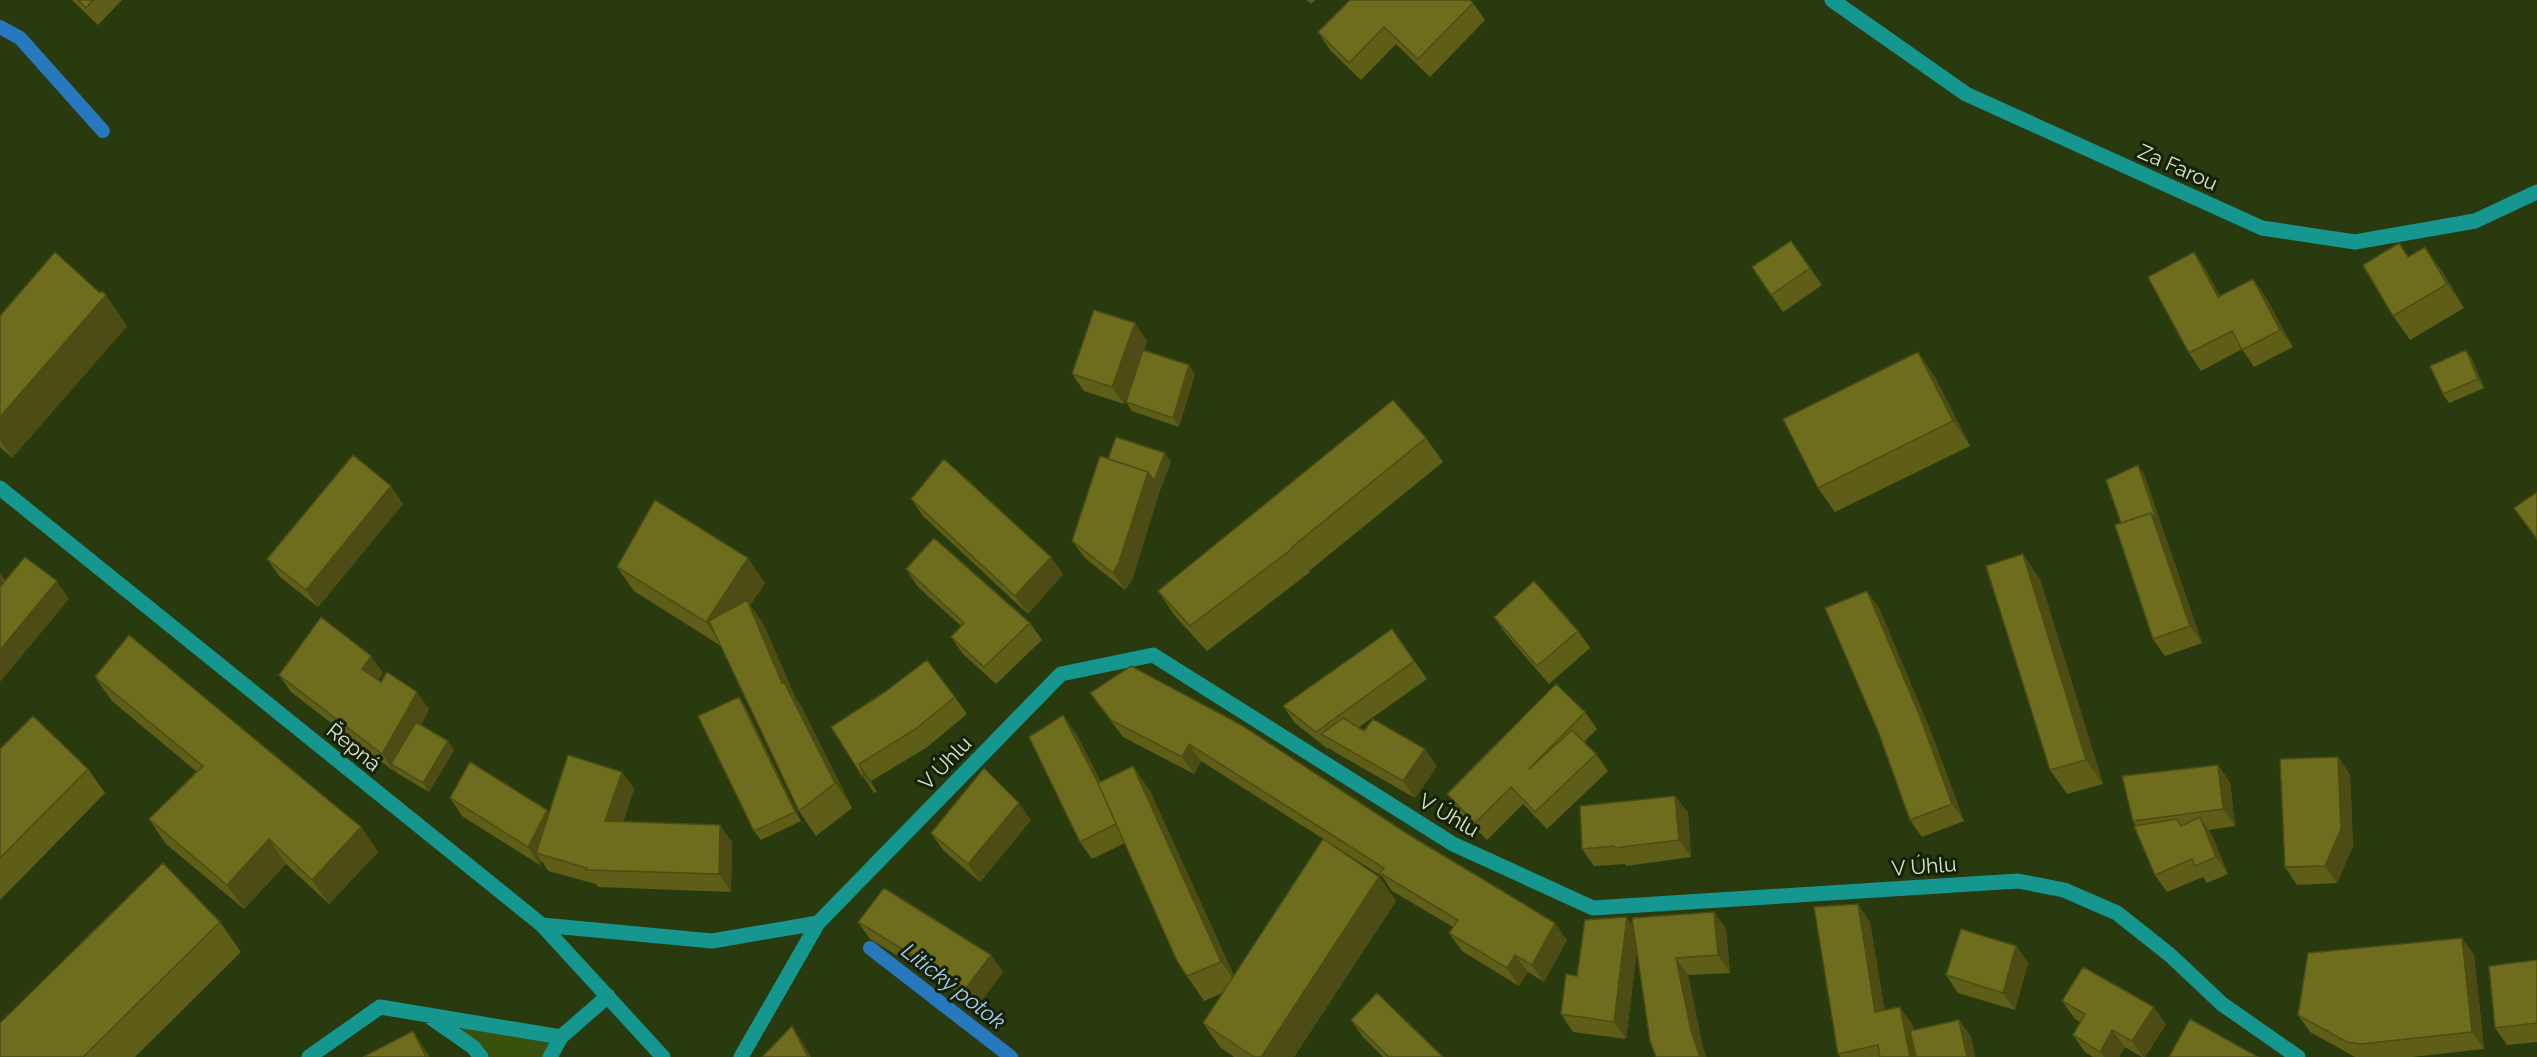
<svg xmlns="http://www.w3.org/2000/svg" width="2537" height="1057" viewBox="0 0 2537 1057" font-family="Raleway,sans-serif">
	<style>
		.green { fill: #38520d }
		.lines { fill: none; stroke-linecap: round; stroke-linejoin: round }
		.stream { stroke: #2778bd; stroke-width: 14 }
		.minor { stroke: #15968f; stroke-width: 15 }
		.wall { fill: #5f5e19 }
		.shaded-wall { fill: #4d4c14 }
		.building { fill: #6e6d1d; stroke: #4d4c14; stroke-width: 1.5 }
		.labels { text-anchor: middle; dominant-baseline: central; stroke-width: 6; stroke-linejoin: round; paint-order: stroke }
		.street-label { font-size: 21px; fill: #d6e6c7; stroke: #152007 }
		.water-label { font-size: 22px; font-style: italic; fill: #a2cefb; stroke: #152007 }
	</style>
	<rect width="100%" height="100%" fill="#293b0e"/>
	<path class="green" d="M428,1015l133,22 -11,20h-69z"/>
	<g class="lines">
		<path class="stream" d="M0,27l20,11 83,93
			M870,948l141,109"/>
		<path class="minor" d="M1832,0l134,94 296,134 93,14 120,-21 62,-29
			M0,488l542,437 121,132
			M542,925l170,16 106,-18
			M430,1017l43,30 8,10
			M309,1057l71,-50 181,30
			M550,1057l11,-20 47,-41
			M741,1057l77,-134 243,-249 92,-19 300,189 140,64 425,-27 46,9 53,23 53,42 52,49 76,53"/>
	</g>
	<path class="wall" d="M72,0h50l-24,25z
		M1307,0h8l-4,4z
		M1473,3l12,17 -55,57 -34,-33 -35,36 -31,-30 -12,-18z
		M1791,241l31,44 -39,27 -31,-45z
		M2399,243l10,14 33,14 22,37 -54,32 -17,-24z
		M2194,252l12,18 14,26 33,-17 12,17 28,51 -39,20 -12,-18 -41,22 -12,-18z
		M0,316l127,10 -115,132 -12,-11z
		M1147,341l-3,9 51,24 -16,53 -47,-16 -6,-9 5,-17 -7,19 -40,-13 -12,-17z
		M2466,350l6,9 12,29 -35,15 -6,-9z
		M1918,352l17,25 35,69 -135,66 -17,-24z
		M1426,438l17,24 -134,109 1,1 -103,79 -32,-35 -17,-25z
		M1165,453l6,9 -11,28 -28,90 -7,10 -40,-32 -13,-17 36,-82z
		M2144,474l58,169 -37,13 -12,-17 -32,-116z
		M911,499l152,75 -35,40 -105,-98z
		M403,504l-85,103 -38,-30 -13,-18z
		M617,567l148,16 -15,22 14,20 31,72 6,9 51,102 -36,28 -17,-25 -78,-165 -87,-55z
		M906,569l124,54 12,17 -46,44 -33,-30 -12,-17 10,-11 -43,-39z
		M2040,579l63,205 -36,10 -17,-24z
		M1879,608l52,124 33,89 -42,16 -12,-17z
		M1494,617l84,14 12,17 -41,36 -43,-50z
		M1392,629l35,50 -68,48 78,39 -22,32 -82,-47 -3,-3 -2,1 -33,-26 -12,-17z
		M383,673l-5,7 51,29 -8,16 33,25 -25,42 -32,-19 -2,-3v2l-104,-80 -12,-17z
		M95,677l266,150 17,25 -49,52 -43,-40 -42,45 -78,-65 -17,-25 48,-47 -85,-71z
		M1090,693l477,247 -23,42 -16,-10 -9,14 -57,-35 -13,-18 4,-6 -61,-36 -9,-14 -182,-116 -7,13 -71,-37z
		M739,697l6,9 56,115 -40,19 -7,-9z
		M955,697l12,17 -41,34 -55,33 6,11 -3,1 -43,-66z
		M1585,712l12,17 -13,13 12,12 12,17 -61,58 -24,-25 -36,36 -28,-28 -12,-18z
		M1075,732l26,50 32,-16 17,25 84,185 145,-99 17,24 -102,156h-60l-14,-10 -17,-24 19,-30 -18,8 -17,-25 -62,-133 -33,16 -12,-17z
		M0,749l88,20 17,24 -105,107z
		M622,772l12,17 -11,33 109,20 -1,50 -133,-5 -2,-3 -48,-13 -6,-10 -2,4 -78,-49 -12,-18 97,12 2,4z
		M2350,774l3,72 -16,37 -40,2 -12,-18z
		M2230,782l5,44 -27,4 4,5 16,39 -21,9 -4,-6 -36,15 -12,-17 -19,-49 -3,-5z
		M1675,796l13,17 3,44 -65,9 -1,-2 -31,2 -12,-17z
		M1031,820l-51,62 -37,-32 -12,-17z
		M1714,912l12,17 4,44 -42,2 15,73 3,9h-50l-19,-107 -11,89 -53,-7 -12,-18 16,-38 56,-50z
		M220,922l21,30 -106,105h-135z
		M858,922l133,33 12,17 -25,33 -108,-66z
		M1870,922l14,88 28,14 2,6 45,-10 12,17 4,20h-135l-2,-3z
		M2462,938l12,17 10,94 -72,8h-57l-45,-25 -12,-17z
		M2016,946l12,17 -13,47 -57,-17 -12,-18z
		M2537,960v82l-30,3 -12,-17z
		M2062,1001l104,23 -21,33h-3l-17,-10 -6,10h-26l-8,-5 -12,-17 7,-13 -5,-3z
		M1351,1020l92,37h-60l-20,-20z"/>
	<path class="shaded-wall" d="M2425,247l17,24 22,37 -17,-24z
		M2194,252l12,18 24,45 -12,-18z
		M2253,279l12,17 28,51 -13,-17z
		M106,295l21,31 -115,132 -12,-18v-23z
		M1135,323l12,18 -23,63 -12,-17z
		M2466,350l6,9 12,29 -6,-9z
		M1918,352l17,25 35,69 -17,-25z
		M1189,365l6,9 -16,53 -6,-9z
		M1165,453l6,9 -11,28 -28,90 -7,10 -12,-17 35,-101z
		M2138,465l6,9 58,169 -12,-17 -39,-113z
		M391,486l12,18 -85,103 -12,-17z
		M2023,554l17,25 63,205 -17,-24z
		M1051,557l12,17 -35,40 -13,-18z
		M748,558l17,25 -15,22 14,20 31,72 6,9 51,102 -17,-25 -53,-100 -59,-36 -17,-25z
		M0,573l6,8 -6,8z
		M57,581l12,18 -69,83v-32z
		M1867,591l12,17 52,124 33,89 -12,-17z
		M371,656l12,17 -9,13 -12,-17z
		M417,692l12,17 -32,59 -6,-4 4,6v2l-13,-18z
		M739,697l6,9 56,115 -6,-9z
		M1063,715l12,17 56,108 -12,-17z
		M448,741l6,9 -25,42 -6,-9z
		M1189,744l12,17 -7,13 -12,-17z
		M1425,749l12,17 -22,32 -12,-17z
		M2338,757l12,17 3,72 -16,37 -12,-17z
		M859,764l12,17 6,11 -13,-17z
		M2218,765l12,17 5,44 -12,-17z
		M1133,766l17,25 88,195 -17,-24z
		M622,772l12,17 -17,49 -12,-17z
		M1675,796l13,17 3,44 -12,-17z
		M1019,803l12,17 -51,62 -12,-18z
		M547,810l12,17 -23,26 6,8 -2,4 -12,-18z
		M2200,817l12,18 16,39 -12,-17z
		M720,825l12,17 -1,50 -12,-18z
		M361,827l17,25 -49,52 -17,-24z
		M269,839l17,25 -42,45 -17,-24z
		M1379,877l17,24 -102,156h-33z
		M1858,904l12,18 18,107 -13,-17z
		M1714,912l12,17 4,44 -12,-18z
		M1627,917l12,17 -13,105 -12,-17z
		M1555,923l12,17 -23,42 -12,-17z
		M2462,938l12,17 10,94 -12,-17z
		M2016,946l12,17 -13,47 -12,-17z
		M991,955l12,17 -25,33 -12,-17z
		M1515,955l13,17 -9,14 -12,-18z
		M1676,958l12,17 15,73 3,9h-6l-9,-26z
		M1900,1007l12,17 7,33h-9z
		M2154,1007l12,17 -21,33h-2l-11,-16z
		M1959,1020l12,17 4,20h-8z
		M792,1026l12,18 7,13h-3z
		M2112,1030l13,17 -6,10h-15l-4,-5z
		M413,1031l17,26h-4z"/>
	<path class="building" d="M78,0h15l-7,8z
		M1350,0h120l3,3 -55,56 -34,-32 -35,36 -31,-31z
		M1791,241l19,27 -39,27 -19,-28z
		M2399,243l9,14 17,-10 22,37 -54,32 -30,-51z
		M55,252l45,41 2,-2 4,4 -106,122v-101z
		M2194,252l24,45 35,-18 27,51 -38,20 -10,-19 -43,22 -41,-76z
		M1094,310l41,13 -23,64 -40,-13z
		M1143,350l46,15 -16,53 -47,-16z
		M2466,350l12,29 -35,15 -13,-28z
		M1918,352l35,69 -135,67 -35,-69z
		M1393,400l33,38 -134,109 1,1 -103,78 -32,-35z
		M1116,437l49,16 -11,28 -6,-9 -40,-13z
		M353,455l38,31 -85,104 -39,-31z
		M1100,456l48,16 -29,90 -6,11 -41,-32z
		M944,459l107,98 -36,39 -104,-97z
		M2138,465l19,56 -6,-8 -30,10 -15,-43z
		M2537,492v47l-23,-31z
		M655,500l93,58 -42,64 -89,-55z
		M2151,513l39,113 -37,13 -38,-114z
		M934,538l96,85 -46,44 -33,-30 13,-14 -58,-54z
		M2023,554l63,206 -36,10 -64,-204z
		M25,557l32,24 -57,69v-63z
		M1534,581l44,50 -41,35 -43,-49z
		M1867,591l52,123 33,90 -42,16 -32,-89 -53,-123z
		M747,600l35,83 2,-1 51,101 -36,28 -90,-190z
		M321,617l50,39 -9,13 19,13 6,-10 30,20 -35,62 -103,-79z
		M1392,629l22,32 -98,71 -33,-26z
		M129,635l232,192 -49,53 -43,-41 -42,46 -78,-66 54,-53 -108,-89z
		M927,660l28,37 -41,33 -55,34 5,11 -2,1 -31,-49 54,-35z
		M1131,666l112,60 163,107 149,90 -23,42 -17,-10 -8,13 -58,-35 9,-13 -78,-47 4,-5 -195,-124 -7,13 -71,-37 -21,-27z
		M1556,684l29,28 -56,57 43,-39 24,24 -61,58 -24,-25 -36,36 -28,-29z
		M739,697l56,115 -41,19 -56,-115z
		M1063,715l35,68 18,41 -36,18 -51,-105z
		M33,716l55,53 -88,89v-109z
		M1343,718l21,13 9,-12 52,30 -22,32 -82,-47z
		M416,722l32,19 -25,42 -32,-19z
		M568,755l54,17 -17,49 115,4 -1,49 -133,-4 1,-2 -51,-15z
		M2338,757l3,72 -16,37 -40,1 -5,-108z
		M470,762l77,48 -19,37 -78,-49z
		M2218,765l5,44 -90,12 -11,-45z
		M1133,766l88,196 -34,14 -10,-15 -79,-178z
		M984,768l35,35 -51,61 -37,-31z
		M1675,796l4,44 -65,8v-2l-32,3 -2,-43z
		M2200,817l16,40 -21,9 -3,-7 -37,16 -21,-49 43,-7 4,7z
		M1323,839l56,38 -118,180h-7l-51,-34z
		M163,863l57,59 -137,135h-83v-34z
		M884,888l107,67 -25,33 -108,-66z
		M1858,904l17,108 25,-5 10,50h-30l-2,-12 -40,9 -24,-147z
		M1714,912l4,43 -42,3 15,73 9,26h-44l-6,-16 -18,-123z
		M1627,917l-13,105 -53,-8 5,-40 11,2 8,-56z
		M1961,929l55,17 -13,47 -57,-18z
		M2462,938l10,94 -111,12 -14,-2 -49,-27 10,-62z
		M2537,960v63l-42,5 -6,-62z
		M2083,967l71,40 -22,34 -20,-11 -12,22 -27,-17 12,-21 -23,-13z
		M1377,993l66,64h-54l-38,-37z
		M2190,1019l68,38h-89z
		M1959,1020l8,37h-51l-6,-26z
		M792,1026l16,31h-46z
		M413,1031l13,26h-63z"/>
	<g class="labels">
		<g class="street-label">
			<text transform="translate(2178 167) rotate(24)">Za Farou</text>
			<text transform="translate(354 747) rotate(39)">Řepná</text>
			<text transform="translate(945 763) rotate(-46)">V Úhlu</text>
			<text transform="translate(1449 815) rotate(30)">V Úhlu</text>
			<text transform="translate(1924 866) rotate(-4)">V Úhlu</text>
		</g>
		<g class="water-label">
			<text transform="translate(954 986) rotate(38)">Litický potok</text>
		</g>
	</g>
</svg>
